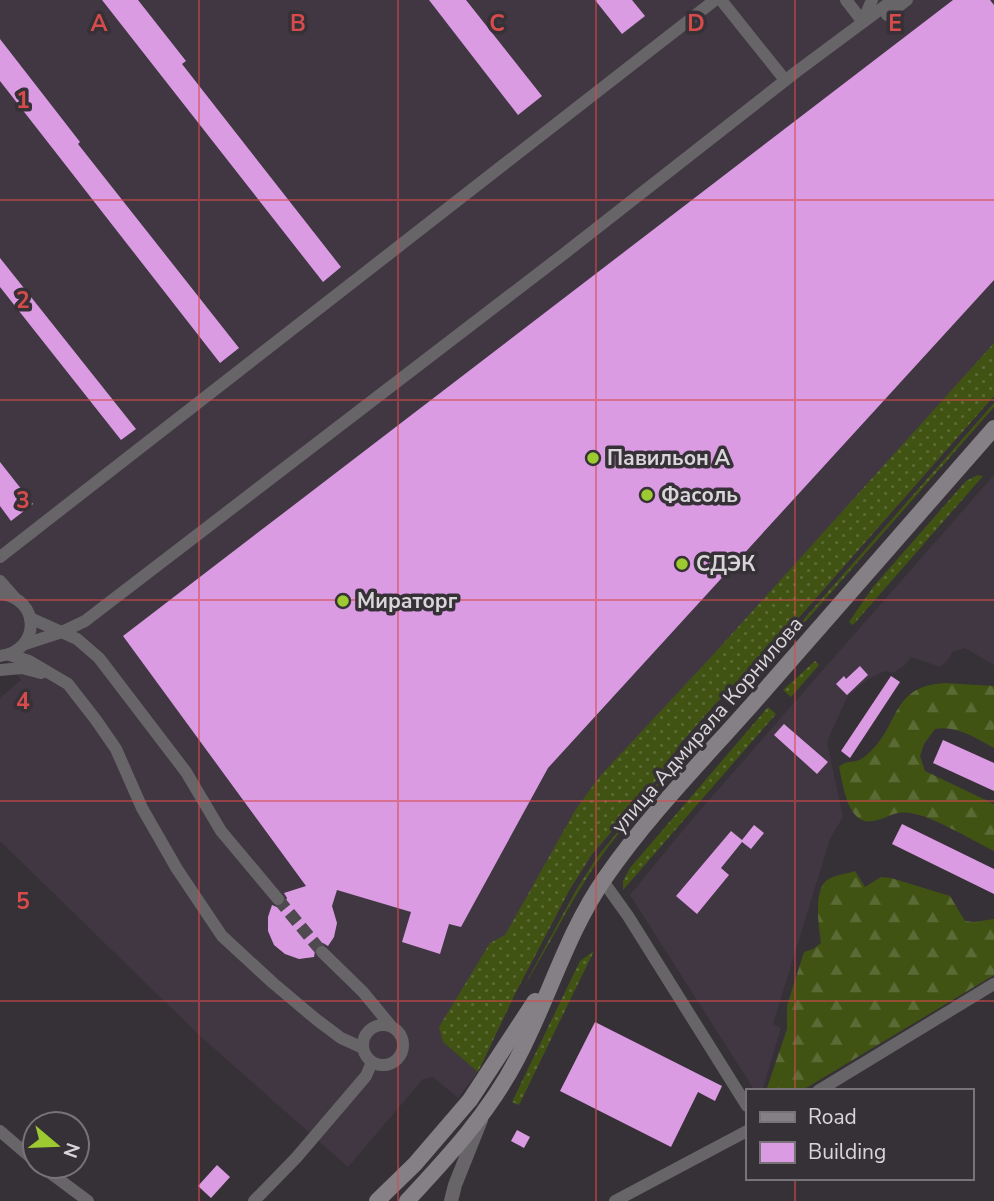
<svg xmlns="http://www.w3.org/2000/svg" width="994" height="1201" font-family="'Nunito Sans',sans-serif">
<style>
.built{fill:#403742}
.grass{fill:url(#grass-dots)}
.forest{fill:url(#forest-firs)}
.building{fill:#da9be3}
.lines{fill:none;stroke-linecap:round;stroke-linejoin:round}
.minor-tunnel{stroke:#4e4a4f;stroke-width:12;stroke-dasharray:12 6;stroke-linecap:butt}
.minor{stroke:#676568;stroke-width:12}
.tertiary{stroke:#676568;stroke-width:14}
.secondary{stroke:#848085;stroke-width:16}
.grid{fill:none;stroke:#d74b4c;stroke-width:2;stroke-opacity:0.55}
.poi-dot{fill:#9dca30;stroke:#363136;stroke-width:2.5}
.labels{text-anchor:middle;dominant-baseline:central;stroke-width:7;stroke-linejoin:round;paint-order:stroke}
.poi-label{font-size:21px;font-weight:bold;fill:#d9d6da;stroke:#363136;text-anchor:start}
.street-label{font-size:21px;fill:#d9d6da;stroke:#363136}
.grid-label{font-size:23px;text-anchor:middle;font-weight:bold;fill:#d74b4c;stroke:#363136;stroke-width:7;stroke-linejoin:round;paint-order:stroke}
</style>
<defs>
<pattern id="grass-dots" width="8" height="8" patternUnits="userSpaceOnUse" patternTransform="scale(1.75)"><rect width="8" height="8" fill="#405313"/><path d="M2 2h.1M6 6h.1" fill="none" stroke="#5b6b35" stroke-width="1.8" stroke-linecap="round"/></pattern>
<pattern id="forest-firs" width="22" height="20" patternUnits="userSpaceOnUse" patternTransform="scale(1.75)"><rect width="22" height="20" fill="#405313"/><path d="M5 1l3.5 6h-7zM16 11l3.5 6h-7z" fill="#5b6b35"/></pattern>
</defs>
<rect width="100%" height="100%" fill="#363136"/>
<!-- built -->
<g class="built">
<path d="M0,0H994V396L743,681L717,702L680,744L659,777L593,854L570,889L515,994L478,1072L458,1098L433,1077L423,1079L348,1167L198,1034L0,841V698L21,680L0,653Z"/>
<path d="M994,475V665L965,648L952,652L948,660L940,667L911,657L905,665L893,673L885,671L868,679L847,697L827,742L843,817L830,839L773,1024L781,1028L762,1091H755L630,895L688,824Z"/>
</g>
<!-- grass -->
<g class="grass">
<path d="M994,343V396L743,681L717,702L680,744L659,777L592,854L570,889L515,994L478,1072L443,1042L439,1027L490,943L505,935L576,809L601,775L711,657Z"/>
<path d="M994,403V407L762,671L760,669Z"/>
<path d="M978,475L983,476L853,625L849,622L873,587L966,481Z"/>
<path d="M815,661L819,665L791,697L783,690Z"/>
<path d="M768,707L776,714L623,890V881L630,868Z"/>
<path d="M684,751C658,791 624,823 598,861C570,901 550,945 524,986L575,892L597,857Z"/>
<path d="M594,951L519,1105L512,1102L580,961Z"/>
</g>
<!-- forest -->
<g class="forest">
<path d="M945,683L994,686V748C976,738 956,725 935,729L924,744L920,756L925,771L994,804V851C974,841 935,818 915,814C893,809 891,818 873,821C847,826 843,783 839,767C846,760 852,763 859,760C864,758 869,753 872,750C900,722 892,686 945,683Z"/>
<path d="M855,871L865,887L881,877L891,878L950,896L965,921L974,922L994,919V975L801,1091H766L787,1029V1006L804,952L813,949L821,943C819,928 813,890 827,880C834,875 847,874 855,871Z"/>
</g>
<!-- building -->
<g class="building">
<path d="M102,0H138L186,61L182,64L341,267L323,282Z"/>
<path d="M429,0H466L542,96L518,115Z"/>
<path d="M595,0H632L645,16L622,34Z"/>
<path d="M953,0H990L994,5V280L548,768L461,927L449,924L440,954L402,942L411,912L337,890L332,906L337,923L334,937L328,946L323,943L316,945L314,957L299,959L285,954L274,945L268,931V917L272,905L279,908L284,905L287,898L284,893L306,886L123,636Z"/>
<path d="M0,39L80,142L78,144L239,348L220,363L0,81Z"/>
<path d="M0,258L136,429L121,440L0,287Z"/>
<path d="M0,462L33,504L11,521L0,506Z"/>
<path d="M860,666L868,675L847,695L836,684L844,676L846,679Z"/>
<path d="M891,676L900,682L850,758L841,751Z"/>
<path d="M784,724L828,762L817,774L774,735Z"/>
<path d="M943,740L994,763V791L933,763Z"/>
<path d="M902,824L994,869V894L892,844Z"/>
<path d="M754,825L764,833L751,849L742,842L721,868L729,875L697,914L676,896L731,831L742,840Z"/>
<path d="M595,1022L722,1086L715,1101L698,1092L671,1147L560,1091Z"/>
<path d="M517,1130L530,1137L524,1148L511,1141Z"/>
<path d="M217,1165L230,1177L211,1198L198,1186Z"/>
</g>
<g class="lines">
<!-- minor-tunnel -->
<path class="minor-tunnel" d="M278,899L322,952"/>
<!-- minor -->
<g class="minor">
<path d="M721,0L785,80"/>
<path d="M846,0L863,22"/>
<path d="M887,15L907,0"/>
<path d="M863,21L872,0"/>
<path d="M0,557L715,0"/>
<path d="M0,581L15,598"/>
<path d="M0,594C41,598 41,651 0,656"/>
<path d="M30,618L77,639L99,658L186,772L221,831L278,899"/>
<path d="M25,644L62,632L85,621L565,253L796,72L893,0"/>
<path d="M10,655L29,661L68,684L96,720L116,749L142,808L177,869L222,936L273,983L317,1020L341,1038L363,1048"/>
<path d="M0,670L22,668L41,673"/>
<path d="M603,881L628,916L747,1106"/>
<path d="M322,952L363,992L391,1026"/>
<circle cx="383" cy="1045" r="20"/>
<path d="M818,1091L994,984"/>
<path d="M0,1131L35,1161"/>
<path d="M41,1166L88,1201"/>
<path d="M254,1201L296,1158L366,1076L372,1062"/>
<path d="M615,1201L747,1131"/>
</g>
<!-- tertiary -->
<path class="tertiary" d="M451,1201L455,1185L481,1120"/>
<!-- secondary -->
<g class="secondary">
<path d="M377,1201L415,1164L470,1100L535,1001"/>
<path d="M407,1201C448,1157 489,1113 517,1059C549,999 566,934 605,878C649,814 705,758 756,700C836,609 914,519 994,428"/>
</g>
</g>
<!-- grid -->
<path class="grid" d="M199,0V1201M398,0V1201M596,0V1201M795,0V1091M0,200H994M0,400H994M0,600H994M0,801H994M0,1001H994M795,1178V1201"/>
<!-- markers -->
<g class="poi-dot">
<circle cx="593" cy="458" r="7"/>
<circle cx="647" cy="495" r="7"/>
<circle cx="682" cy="564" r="7"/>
<circle cx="343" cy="601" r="7"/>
</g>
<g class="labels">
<!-- poi labels -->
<g class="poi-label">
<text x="607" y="458">Павильон А</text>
<text x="661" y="495">Фасоль</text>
<text x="696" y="564">СДЭК</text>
<text x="357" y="601">Мираторг</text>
</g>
<!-- street labels -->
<g class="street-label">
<text transform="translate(707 725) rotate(-49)">улица Адмирала Корнилова</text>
</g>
</g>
<g class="grid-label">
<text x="99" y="31">A</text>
<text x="298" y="31">B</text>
<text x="497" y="31">C</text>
<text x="696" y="31">D</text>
<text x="895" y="31">E</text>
<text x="23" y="108">1</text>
<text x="23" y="308">2</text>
<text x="23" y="508">3</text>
<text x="23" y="709">4</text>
<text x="23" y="909">5</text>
</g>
<!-- legend -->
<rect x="746" y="1089" width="228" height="91" fill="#363136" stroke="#777378" stroke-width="2"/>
<rect x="760" y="1112" width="35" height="10" fill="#848085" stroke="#777378" stroke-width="2"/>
<text x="808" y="1124" font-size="21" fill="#d9d6da">Road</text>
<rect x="760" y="1142" width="35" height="21" fill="#da9be3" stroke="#777378" stroke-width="2"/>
<text x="808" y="1159" font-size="21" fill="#d9d6da">Building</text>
<!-- north arrow -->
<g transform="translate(56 1145) rotate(109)"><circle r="33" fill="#363136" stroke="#777378" stroke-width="2"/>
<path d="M0-5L12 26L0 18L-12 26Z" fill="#9dca30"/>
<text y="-10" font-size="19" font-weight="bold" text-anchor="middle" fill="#d9d6da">N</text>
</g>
</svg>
